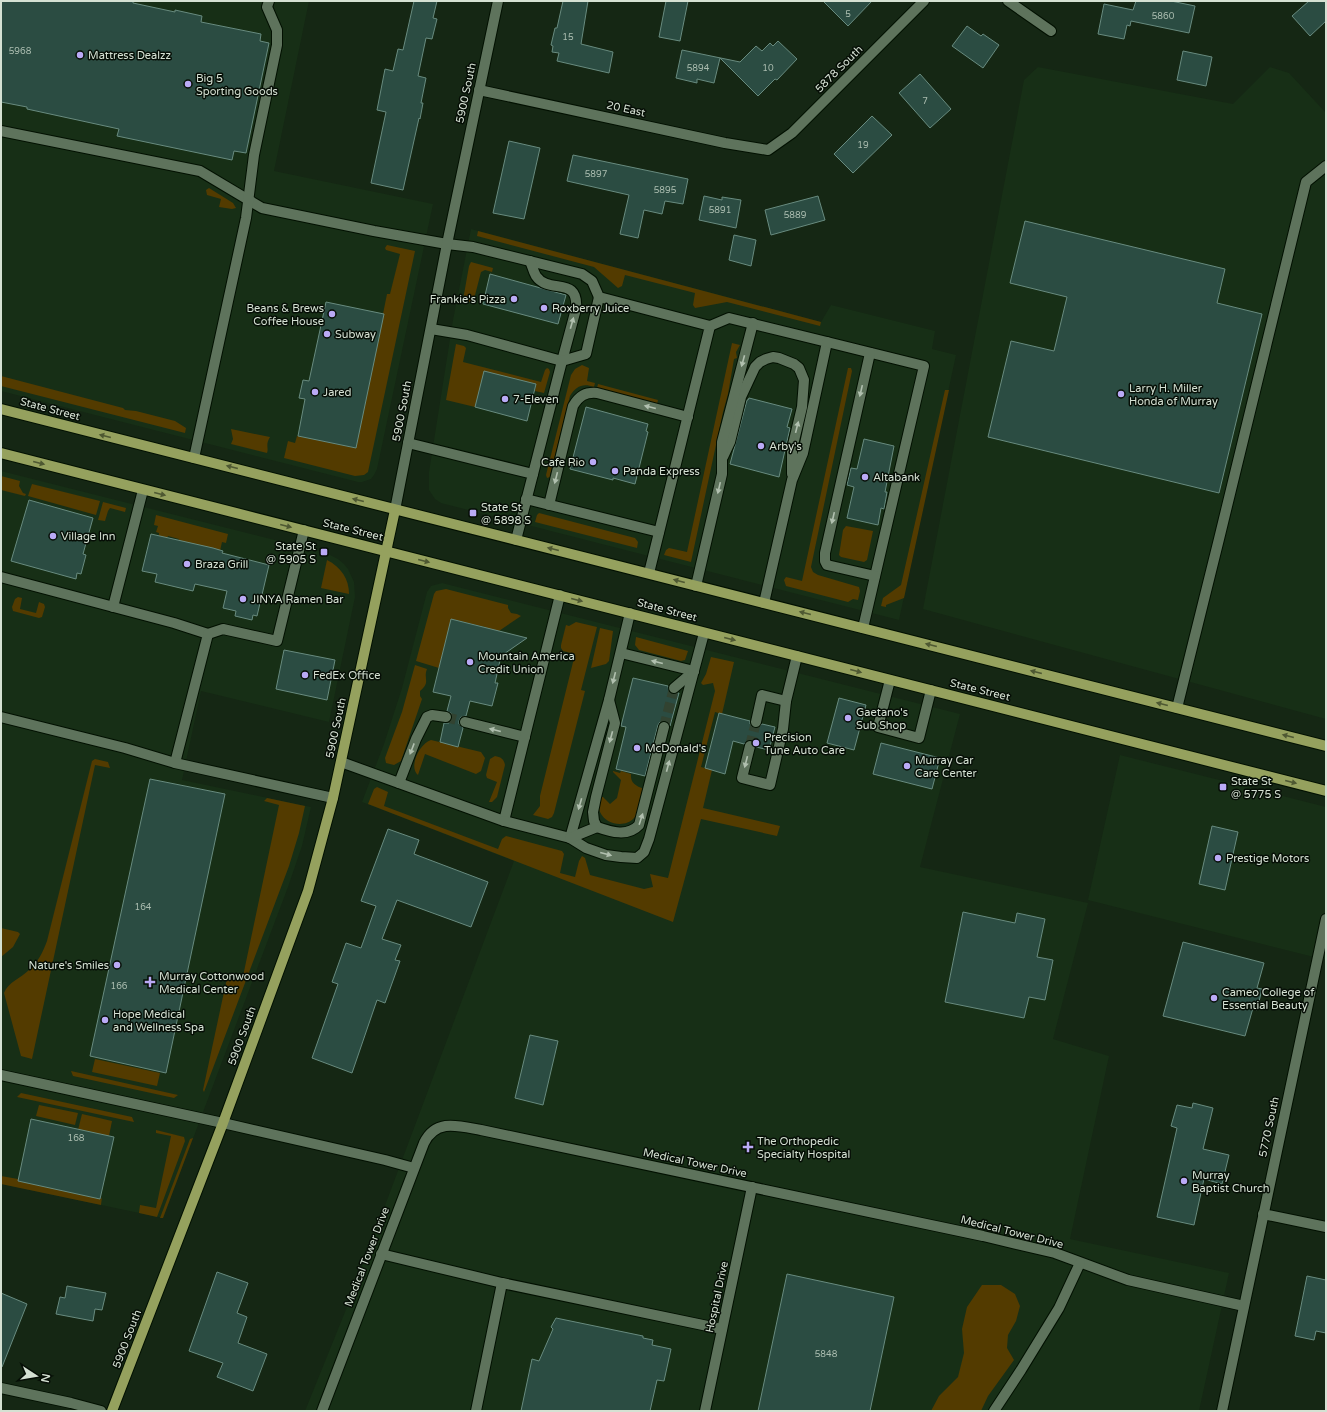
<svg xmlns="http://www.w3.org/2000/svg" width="1327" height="1412" font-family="'Varela Round',sans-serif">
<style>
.built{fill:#172f16}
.green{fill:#533b00}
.building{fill:#2b4c42;stroke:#688b7f}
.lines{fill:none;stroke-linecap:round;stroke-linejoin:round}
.minor-tunnel{stroke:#324331;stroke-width:10;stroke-dasharray:10 5;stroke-linecap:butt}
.minor-casing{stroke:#021001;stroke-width:12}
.major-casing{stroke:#021001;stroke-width:12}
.minor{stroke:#5e735c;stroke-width:10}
.major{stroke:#95a15e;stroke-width:10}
.oneway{fill:#b1c0af}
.oneway2{fill:#4e5832}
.poi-dot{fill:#baaaf6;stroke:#060e06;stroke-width:1.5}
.labels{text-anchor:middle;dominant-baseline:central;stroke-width:3;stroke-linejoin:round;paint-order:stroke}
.number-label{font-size:9px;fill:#aabcaf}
.poi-label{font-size:11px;fill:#d5e1d3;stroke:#060e06;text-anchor:start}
.street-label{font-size:11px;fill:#d5e1d3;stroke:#060e06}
</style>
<rect width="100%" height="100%" fill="#152714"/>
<!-- built -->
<g class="built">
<path d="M1,1H309L274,171L433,204L377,469L374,475L371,479L362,482H358L1,391Z"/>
<path d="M1038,67L1233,104L1270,67L1289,73L1326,113V719L923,609L1024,80Z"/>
<path d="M471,229L821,322L831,305L935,331L932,349L956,355L899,620L441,503L435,499L429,490V472L453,320Z"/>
<path d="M1,471L326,553L338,559L344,564L348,569L354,582L355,597L329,722L201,691L182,780L311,807L302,846L288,887L163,1218L1,1184Z"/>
<path d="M442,583L960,714L920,867L1088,903L1053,1039L1109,1056L1070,1239L1229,1273L1199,1411H305L347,1307L514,861L362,802L384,744L402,688L427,592L431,586Z"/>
<path d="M1120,755L1326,807V960L1088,900Z"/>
</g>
<!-- green -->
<g class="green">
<path d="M209,188L233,203L236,208L232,209L219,207L221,199L207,195L206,190Z"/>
<path d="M478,231L821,322L820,326L727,302L695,308L693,305L695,293L625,275L622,286L618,288L594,267L477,236Z"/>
<path d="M387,245L415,251L368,472L364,475L355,476L284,458L288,441L295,443L297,436L356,448L387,294H390L400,254L386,250L385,248Z"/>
<path d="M471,262L493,268L492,272L485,270L481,272L473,303L463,300L469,266Z"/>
<path d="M732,343L740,345L736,352L737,358L734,359L728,394L723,412L691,562L664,555L666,550L669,548L687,552Z"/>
<path d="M456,344L464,346L466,348L463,362L541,382L545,370L547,368L549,369L550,372L544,393L535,391L536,384L484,371L475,407L446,400Z"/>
<path d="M582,365L589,368L587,381L595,383L594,387C583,383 576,386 570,396L550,475V477L547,478L546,475L571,375L575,369Z"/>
<path d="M848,368H851L852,371L811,567L813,572L818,575L859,587L860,591L858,600L853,599L848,602L786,586L784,580L786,577L802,581Z"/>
<path d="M1,376L123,408L125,410L136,411L175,421L186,428L185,433L1,386Z"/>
<path d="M598,384L658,400L657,404L597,388Z"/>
<path d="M945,390H949L904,598L886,605V607L881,606L883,598L901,585Z"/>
<path d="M231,429L270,437C265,445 269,448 267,453L231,444L233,439Z"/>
<path d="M1,476L20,481L19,486L23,493L26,494L25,496L1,490Z"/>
<path d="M32,484L100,501L96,515L28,496Z"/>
<path d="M103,502L126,508L125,512L110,508L108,511L105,521L98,520Z"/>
<path d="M539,513L635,538L638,542L637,548L535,522L537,515Z"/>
<path d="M156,515L228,534L226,543L222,542L220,551L213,549V548L178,541L179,539L168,536L167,538L159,536V533L156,532L158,526L154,525Z"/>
<path d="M846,526L873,531L867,560L864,562L841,557L839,555L843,530Z"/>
<path d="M327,560C341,567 349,579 349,594L321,588Z"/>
<path d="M446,589L508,605V608L511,613L517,614L521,616L496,633L485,627L451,619L439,668L416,661L434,594L436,591Z"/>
<path d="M18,597L22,598L20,609L36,613L39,602L44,604L45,607L42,617L39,618L13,611L12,607L15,599Z"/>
<path d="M576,622L597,627L581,690L585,691L554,813L552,817L548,819L533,815L540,806V796L575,654L563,651L561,648V645L566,625L569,626Z"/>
<path d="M600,628L613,631L609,661L606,664L591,668Z"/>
<path d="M636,637L688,651L685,660L681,661L639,650L635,645Z"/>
<path d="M711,657L734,662L722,714L715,712L701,767L712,770L703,808L780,826L777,836L701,819L673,922L368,804L374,789L377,787L388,792L384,806L498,849L502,839L506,836L562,851L564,854L560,873L575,877L579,861L582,856L585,858L590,875L644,889L653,887L650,874L668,878L715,691L713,683L703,685L701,683L706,674Z"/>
<path d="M415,665L427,669C423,679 431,682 420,691V696L422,699L401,761L394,765L386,763L385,758L402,712Z"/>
<path d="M431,740L481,752L485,758L481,771L476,774L425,754L418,775C408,767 420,743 431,740Z"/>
<path d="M495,756C501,757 504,759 505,765L497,797L492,802H489L497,782L487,778L486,775L490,759Z"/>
<path d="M95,759L108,762L110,768L95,765L32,1059L21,1056L4,993C8,982 21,978 29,970C38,962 43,952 47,941L92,761Z"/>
<path d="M613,771L620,773L621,771L631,774C630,783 636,786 644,789C642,798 641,812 634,818C625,828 606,825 600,812C598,807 600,802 600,797H603L610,804L617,798L621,780L613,772Z"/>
<path d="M267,798L305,806L299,833L289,866L204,1092L203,1090L227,978L242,981L279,805L264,801Z"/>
<path d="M1,928L18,932L20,934L13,947L1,957Z"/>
<path d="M95,1059L160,1073L157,1086L92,1072Z"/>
<path d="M71,1071L178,1095L174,1098L73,1076Z"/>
<path d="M21,1093L132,1117L134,1122L17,1097Z"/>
<path d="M39,1105L78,1113L75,1125L36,1116Z"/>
<path d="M82,1114L112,1121L109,1136L78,1130Z"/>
<path d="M156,1130L184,1137L185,1141L157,1217L139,1213L140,1205L156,1208L171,1136L156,1133Z"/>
<path d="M193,1138L163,1218H160L190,1139Z"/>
<path d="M1,1176L18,1179V1181L101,1199L102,1197L101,1205L1,1184Z"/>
<path d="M982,1285H1001L1015,1294L1020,1306L1016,1321L1008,1335L1007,1348L1014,1360L988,1396L981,1411H931L939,1396L958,1377L964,1353L962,1329L967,1307Z"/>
</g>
<!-- building -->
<g class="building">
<path d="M1,1H133V3L175,12V10L202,16L201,22L261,34L260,41L269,43L246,153L234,151L232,160L117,136L119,129L27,109V107L1,102Z"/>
<path d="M414,1H437L433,18L437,19L432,39L426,38L418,76L426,78L421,103H423L420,119L419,118L403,190L371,183L386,112L377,110L385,69L393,71L398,49L403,50Z"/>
<path d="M563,1H588L581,44L613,52L609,73L557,61L559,53L552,52L553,46L551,45L555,28H557Z"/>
<path d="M666,1H688L680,41L659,37Z"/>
<path d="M823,1H872L848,26Z"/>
<path d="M1136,1H1171L1195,6L1189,33L1131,21L1130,26L1127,25L1124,39L1098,34L1104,4L1133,10Z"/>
<path d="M1309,1H1326V21L1310,36L1292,16Z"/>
<path d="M967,26L981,36L983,34L999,45L983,68L952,46Z"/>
<path d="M778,41L797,59L777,80L775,79L758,96L720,58L714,83L697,79V83L676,78L682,50L740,62L756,46L762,51L770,43L773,46Z"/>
<path d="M1183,51L1212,57L1206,86L1177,80Z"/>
<path d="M920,74L951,109L930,128L899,93Z"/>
<path d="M872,116L892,135L853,173L834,154Z"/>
<path d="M509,141L540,148L524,219L493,213Z"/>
<path d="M573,155L688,179L683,204L665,201L662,214L644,210L638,238L620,234L629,195L567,181Z"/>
<path d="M704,196L722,200V197L741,200L736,228L699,220Z"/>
<path d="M818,196L825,220L771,235L765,210Z"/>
<path d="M1025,221L1225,269L1217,303L1262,314L1219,493L988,437L1011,341L1054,351L1067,297L1010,283Z"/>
<path d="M734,235L756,240L751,266L729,260Z"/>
<path d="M490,274L566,295L558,324L483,304Z"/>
<path d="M326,302L384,314L356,448L298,436L305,399L299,398L303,380L309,381Z"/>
<path d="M484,371L536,384L527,421L475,407Z"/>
<path d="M749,398L792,409L787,427L790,428L779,477L730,464L747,400H748Z"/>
<path d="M586,407L648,424L646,431L648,432L635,484L613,478V480L570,469Z"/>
<path d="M864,439L894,446L885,492H887L884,509L881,508L878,525L847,518L854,487L847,485L851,468L857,469Z"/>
<path d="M29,500L93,518L83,554L86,555L81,574L77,573L76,579L11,561Z"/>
<path d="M151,534L213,548L223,551L222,553L269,565L257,616L253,615L252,620L235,616L236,611L223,608L227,591L195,584L193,591L155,582L157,574L142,571Z"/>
<path d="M451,619L527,638L501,656L495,683H498L492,706L470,701L466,716L461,717L459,721V724L463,728L458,747L440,742L444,723H449L452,718V714L447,711L451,696L433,692Z"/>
<path d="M284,650L335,660L327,700L276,689Z"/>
<path d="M633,678L668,686L669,692L672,694L679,693L670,726L669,723L665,721L660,722L658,725L645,776L616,769L626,727L621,726Z"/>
<path d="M839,698L866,705L854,750L827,743Z"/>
<path d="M719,713L750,721V724L754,728H758L762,724L775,727L769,750L756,747V744L752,740H748L744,744L733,741L725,774L705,768Z"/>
<path d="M881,743L940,758L932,789L873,774Z"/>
<path d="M150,779L225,794L166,1073L90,1056Z"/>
<path d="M1212,826L1238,832L1225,890L1199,884Z"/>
<path d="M388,829L419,840L414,854L488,882L471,927L397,900L382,939L401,945L395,960L400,961L385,1003L377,1000L352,1073L312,1058L338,984L332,982L346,943L361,948L376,906L361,901Z"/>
<path d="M963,912L1015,923L1017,913L1045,919L1037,957L1053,960L1045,1000L1029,997L1024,1018L945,1002Z"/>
<path d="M1183,942L1264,963L1257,988L1262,989L1257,1010L1253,1008L1245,1036L1163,1016Z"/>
<path d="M530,1035L558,1041L543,1105L515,1098Z"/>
<path d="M1193,1103L1213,1108L1203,1149L1229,1155L1222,1184L1204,1179L1194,1225L1157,1217L1177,1128L1171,1126L1177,1105L1192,1108Z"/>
<path d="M31,1119L114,1137L100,1199L18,1181Z"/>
<path d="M217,1272L248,1283L237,1313L247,1317L238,1343L267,1354L253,1391L217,1377L223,1363L189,1351Z"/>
<path d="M787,1274L894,1297L870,1411H758Z"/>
<path d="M1307,1276L1326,1280V1333L1316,1331L1314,1340L1295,1336Z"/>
<path d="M67,1286L106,1293L102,1310L95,1309L93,1321L56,1314L60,1297L65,1298Z"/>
<path d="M1,1293L27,1304L2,1367H1Z"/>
<path d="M556,1318L643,1336V1338L653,1340L652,1345L671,1349L664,1381L657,1380L650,1411H521L532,1359L539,1361L553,1329L551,1327Z"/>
</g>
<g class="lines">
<!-- minor-tunnel -->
<g class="minor-tunnel">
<path d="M446,717L465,722"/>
<path d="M664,727L674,688"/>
<path d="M750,746L756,722"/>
</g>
<!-- minor casing -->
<g class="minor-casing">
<g id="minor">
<path d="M1008,1L1051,31"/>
<path d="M479,90L725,143L768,150L792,133L924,1"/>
<path d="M1,131L200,171L262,208L374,231L447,244L473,247L582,274L592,281L599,297L710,326L649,573"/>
<path d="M710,326L729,318L827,342L803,453L792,480L764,603"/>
<path d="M431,329L467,335L562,361L576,309C579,275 549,295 536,276C533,271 532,265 530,261"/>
<path d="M827,342L924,366L863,628"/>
<path d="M870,353L825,553V561L827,565L875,576"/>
<path d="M408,443L533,474L516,540"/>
<path d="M723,457L730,442L741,397L755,367L760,362L766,359L773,357L779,358L794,364L799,368L804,380L802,407L792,449V474"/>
<path d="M194,458L246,218L254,155L277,45V30L267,7L269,1"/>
<path d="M533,474L562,361L586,354L599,297"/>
<path d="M526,499L659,532"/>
<path d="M549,505L573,406C579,396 585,392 597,393L688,417"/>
<path d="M395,510L447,244L498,1"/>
<path d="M1,577L174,623L208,634L175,763"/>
<path d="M696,586L722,474V442L753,323"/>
<path d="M113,607L143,490"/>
<path d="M208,634L223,629L277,641L304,530"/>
<path d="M621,653L694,671"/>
<path d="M890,680L878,727L919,738L931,690"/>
<path d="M674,688L694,671"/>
<path d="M609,700L615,723L596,797L593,812L594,821L597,827C611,832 628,837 639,825L664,727"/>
<path d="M1177,708L1219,539L1306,182L1326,166"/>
<path d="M1,717L125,748L175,763L333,798"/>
<path d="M465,722L525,737"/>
<path d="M756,722L762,695L786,701"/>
<path d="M750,746L742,778L770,785L783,729L786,701L797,656"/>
<path d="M341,762L504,821L560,595"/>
<path d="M399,783L416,739L427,717L432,715L446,717"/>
<path d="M504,821L570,838L586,848L606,855L621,857L637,858L644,852L649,839L704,633"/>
<path d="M570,838L609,700L630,613"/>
<path d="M570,838L597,827"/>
<path d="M1,1075L223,1123L385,1160L414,1168"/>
<path d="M1263,1214L1326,1227"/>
<path d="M381,1254L502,1283"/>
<path d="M1,1388L71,1403L101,1411"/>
<path d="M322,1411L424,1143C436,1118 459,1126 481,1130L983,1236L1055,1253L1128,1280L1244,1306"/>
<path d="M476,1411L502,1283L722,1329"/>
<path d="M705,1411L752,1187"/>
<path d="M994,1411L1021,1370L1059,1308L1080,1263"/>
<path d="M1222,1411L1326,919"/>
</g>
</g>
<!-- major casing -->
<g class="major-casing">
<g id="major">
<path d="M1,409L1326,746"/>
<path d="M1,453L1326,791"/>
<path d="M112,1411L223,1123L308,891L333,798L395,510"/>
</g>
</g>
<!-- minor -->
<use href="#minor" class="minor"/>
<!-- major -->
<use href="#major" class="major"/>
</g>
<!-- one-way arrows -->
<defs><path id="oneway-solid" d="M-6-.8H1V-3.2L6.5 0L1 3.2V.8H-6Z"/></defs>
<g class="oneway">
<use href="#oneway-solid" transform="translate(572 323) rotate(-74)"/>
<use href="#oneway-solid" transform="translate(743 361) rotate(105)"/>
<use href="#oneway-solid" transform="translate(861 391) rotate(103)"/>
<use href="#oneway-solid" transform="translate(650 407) rotate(-166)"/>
<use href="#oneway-solid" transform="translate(797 427) rotate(-76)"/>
<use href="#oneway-solid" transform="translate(556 478) rotate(104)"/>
<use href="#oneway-solid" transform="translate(719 488) rotate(103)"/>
<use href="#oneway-solid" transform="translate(833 518) rotate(103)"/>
<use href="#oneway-solid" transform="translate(657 662) rotate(-166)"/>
<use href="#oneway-solid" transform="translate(614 678) rotate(104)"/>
<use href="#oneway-solid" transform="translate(495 730) rotate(-166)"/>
<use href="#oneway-solid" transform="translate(611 737) rotate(105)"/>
<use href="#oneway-solid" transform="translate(412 749) rotate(111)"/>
<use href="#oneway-solid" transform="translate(746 762) rotate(104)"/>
<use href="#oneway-solid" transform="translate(668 766) rotate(-75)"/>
<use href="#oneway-solid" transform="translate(580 804) rotate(106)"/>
<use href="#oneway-solid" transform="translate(641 819) rotate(-72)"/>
<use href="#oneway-solid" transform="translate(606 854) rotate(15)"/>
</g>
<g class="oneway2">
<use href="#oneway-solid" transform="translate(105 436) rotate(-166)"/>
<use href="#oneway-solid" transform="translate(39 463) rotate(14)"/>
<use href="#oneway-solid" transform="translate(232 467) rotate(-166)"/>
<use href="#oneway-solid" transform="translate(160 494) rotate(14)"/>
<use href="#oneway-solid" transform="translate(358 500) rotate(-166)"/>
<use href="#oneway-solid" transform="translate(286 526) rotate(14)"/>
<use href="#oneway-solid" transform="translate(553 549) rotate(-166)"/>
<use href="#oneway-solid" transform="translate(424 561) rotate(14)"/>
<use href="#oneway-solid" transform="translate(679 581) rotate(-165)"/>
<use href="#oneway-solid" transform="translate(577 600) rotate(14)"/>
<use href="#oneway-solid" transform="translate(805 613) rotate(-166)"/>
<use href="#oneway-solid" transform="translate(730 639) rotate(14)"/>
<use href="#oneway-solid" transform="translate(931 645) rotate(-166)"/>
<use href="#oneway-solid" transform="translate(856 671) rotate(15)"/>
<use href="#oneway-solid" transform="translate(1036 672) rotate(-166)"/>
<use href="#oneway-solid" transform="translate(1162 704) rotate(-166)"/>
<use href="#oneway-solid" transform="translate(1288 736) rotate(-166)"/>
<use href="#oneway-solid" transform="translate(1291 782) rotate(14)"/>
</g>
<!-- markers -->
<g class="poi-dot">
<circle cx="80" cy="55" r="4"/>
<circle cx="188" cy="84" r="4"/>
<circle cx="514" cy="299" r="4"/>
<circle cx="544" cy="308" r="4"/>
<circle cx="332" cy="314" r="4"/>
<circle cx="327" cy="334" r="4"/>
<circle cx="315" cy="392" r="4"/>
<circle cx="1121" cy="394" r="4"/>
<circle cx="505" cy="399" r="4"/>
<circle cx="761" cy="446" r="4"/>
<circle cx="593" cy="462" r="4"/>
<circle cx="615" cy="471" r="4"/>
<circle cx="865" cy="477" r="4"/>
<rect x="469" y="509" width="8" height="8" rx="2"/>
<circle cx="53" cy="536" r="4"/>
<rect x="320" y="548" width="8" height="8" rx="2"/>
<circle cx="187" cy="564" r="4"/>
<circle cx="243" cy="599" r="4"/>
<circle cx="470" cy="662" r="4"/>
<circle cx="305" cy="675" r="4"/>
<circle cx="848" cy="718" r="4"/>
<circle cx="756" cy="743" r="4"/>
<circle cx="637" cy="748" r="4"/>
<circle cx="907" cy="766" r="4"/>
<rect x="1219" y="783" width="8" height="8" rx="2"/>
<circle cx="1218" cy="858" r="4"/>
<circle cx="117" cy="965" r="4"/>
<path d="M148 976h4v4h4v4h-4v4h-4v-4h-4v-4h4z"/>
<circle cx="1214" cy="998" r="4"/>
<circle cx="105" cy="1020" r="4"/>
<path d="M746 1141h4v4h4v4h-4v4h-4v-4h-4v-4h4z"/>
<circle cx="1184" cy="1181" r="4"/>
</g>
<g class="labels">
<!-- number labels -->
<g class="number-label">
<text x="848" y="14">5</text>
<text x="1163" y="16">5860</text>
<text x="568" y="37">15</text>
<text x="20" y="51">5968</text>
<text x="698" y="68">5894</text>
<text x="768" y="68">10</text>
<text x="925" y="101">7</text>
<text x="863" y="145">19</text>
<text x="596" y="174">5897</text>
<text x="665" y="190">5895</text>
<text x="720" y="210">5891</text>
<text x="795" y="215">5889</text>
<text x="143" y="907">164</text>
<text x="119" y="986">166</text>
<text x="76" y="1138">168</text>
<text x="826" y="1354">5848</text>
</g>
<!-- poi labels -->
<g class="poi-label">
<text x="88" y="55">Mattress Dealzz</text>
<text x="196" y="78">Big 5<tspan x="196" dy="13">Sporting Goods</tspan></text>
<text x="506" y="299" text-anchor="end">Frankie's Pizza</text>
<text x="324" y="308" text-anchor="end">Beans &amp; Brews<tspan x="324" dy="13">Coffee House</tspan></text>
<text x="552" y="308">Roxberry Juice</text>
<text x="335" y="334">Subway</text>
<text x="1129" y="388">Larry H. Miller<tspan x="1129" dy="13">Honda of Murray</tspan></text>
<text x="323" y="392">Jared</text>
<text x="513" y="399">7-Eleven</text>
<text x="769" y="446">Arby's</text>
<text x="585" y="462" text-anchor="end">Cafe Rio</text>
<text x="623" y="471">Panda Express</text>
<text x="873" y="477">Altabank</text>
<text x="481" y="507">State St<tspan x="481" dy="13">@ 5898 S</tspan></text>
<text x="61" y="536">Village Inn</text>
<text x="316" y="546" text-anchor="end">State St<tspan x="316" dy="13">@ 5905 S</tspan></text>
<text x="195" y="564">Braza Grill</text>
<text x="251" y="599">JINYA Ramen Bar</text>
<text x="478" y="656">Mountain America<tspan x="478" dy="13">Credit Union</tspan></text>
<text x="313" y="675">FedEx Office</text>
<text x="856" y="712">Gaetano's<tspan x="856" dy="13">Sub Shop</tspan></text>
<text x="764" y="737">Precision<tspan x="764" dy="13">Tune Auto Care</tspan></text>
<text x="645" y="748">McDonald's</text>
<text x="915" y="760">Murray Car<tspan x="915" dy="13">Care Center</tspan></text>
<text x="1231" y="781">State St<tspan x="1231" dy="13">@ 5775 S</tspan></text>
<text x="1226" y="858">Prestige Motors</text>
<text x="109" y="965" text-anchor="end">Nature's Smiles</text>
<text x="159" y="976">Murray Cottonwood<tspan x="159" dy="13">Medical Center</tspan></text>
<text x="1222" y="992">Cameo College of<tspan x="1222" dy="13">Essential Beauty</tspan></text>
<text x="113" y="1014">Hope Medical<tspan x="113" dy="13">and Wellness Spa</tspan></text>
<text x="757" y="1141">The Orthopedic<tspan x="757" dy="13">Specialty Hospital</tspan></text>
<text x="1192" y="1175">Murray<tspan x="1192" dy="13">Baptist Church</tspan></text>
</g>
<!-- street labels -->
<g class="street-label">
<text transform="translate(839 69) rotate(-45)">5878 South</text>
<text transform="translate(466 93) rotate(-78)">5900 South</text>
<text transform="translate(626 109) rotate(12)">20 East</text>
<text transform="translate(50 409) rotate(15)">State Street</text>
<text transform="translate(402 411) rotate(-79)">5900 South</text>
<text transform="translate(353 530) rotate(14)">State Street</text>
<text transform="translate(667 610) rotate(15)">State Street</text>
<text transform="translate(980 690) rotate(14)">State Street</text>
<text transform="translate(336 728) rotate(-78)">5900 South</text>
<text transform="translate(242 1036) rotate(-70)">5900 South</text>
<text transform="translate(1269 1127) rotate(-78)">5770 South</text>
<text transform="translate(695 1163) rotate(12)">Medical Tower Drive</text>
<text transform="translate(1012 1232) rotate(14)">Medical Tower Drive</text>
<text transform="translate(367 1257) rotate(-69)">Medical Tower Drive</text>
<text transform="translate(717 1297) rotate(-78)">Hospital Drive</text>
<text transform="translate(127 1339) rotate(-69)">5900 South</text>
</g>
</g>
<!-- border -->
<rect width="1327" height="1412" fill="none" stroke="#d5e1d3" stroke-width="4"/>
<!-- north arrow -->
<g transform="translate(36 1376) rotate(102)" stroke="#060e06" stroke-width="3" paint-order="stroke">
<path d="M0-3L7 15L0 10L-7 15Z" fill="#d5e1d3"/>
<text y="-6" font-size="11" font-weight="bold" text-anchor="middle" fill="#d5e1d3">N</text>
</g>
</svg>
